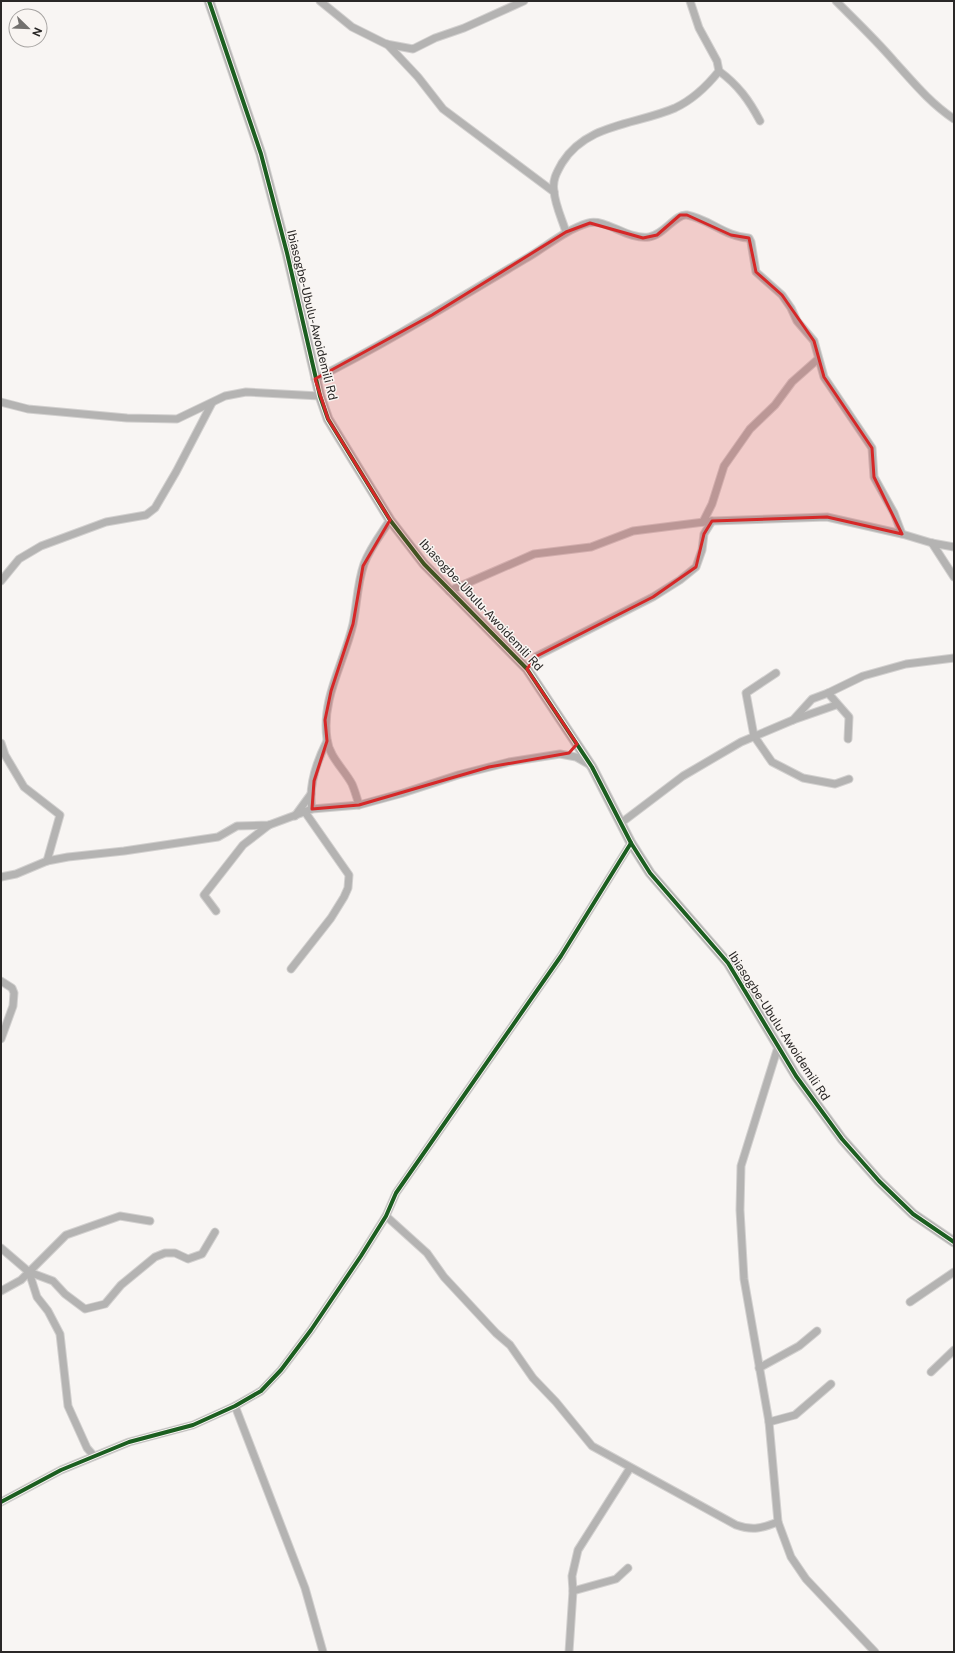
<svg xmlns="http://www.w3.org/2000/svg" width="955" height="1653" font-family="'Public Sans',sans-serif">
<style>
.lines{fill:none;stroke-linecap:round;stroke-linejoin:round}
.minor-casing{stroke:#d2d0cf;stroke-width:9}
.tertiary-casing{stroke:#d2d0cf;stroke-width:11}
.minor{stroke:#b4b3b2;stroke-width:7}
.tertiary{stroke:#b4b3b2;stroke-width:9}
.cycleway-casing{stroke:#f9f5f2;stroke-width:6}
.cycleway{stroke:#1b5e20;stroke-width:4}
.marked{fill:#d62828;fill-opacity:0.2;stroke:#d62828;stroke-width:3;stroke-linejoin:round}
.labels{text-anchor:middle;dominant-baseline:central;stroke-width:3;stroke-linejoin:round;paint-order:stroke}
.street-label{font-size:12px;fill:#2a2827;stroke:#f9f5f2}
</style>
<rect width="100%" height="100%" fill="#f8f5f3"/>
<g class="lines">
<!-- minor casing -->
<g class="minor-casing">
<g id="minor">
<path d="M320,1L352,27L386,44L413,49L435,38L464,28L524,1"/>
<path d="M836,1C856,21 876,40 894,61C913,82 930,103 954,119"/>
<path d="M387,44L418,77L443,109L554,192"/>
<path d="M719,71C738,85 749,100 760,121"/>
<path d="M566,232C562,219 555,205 554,191C552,180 557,172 562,163C587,123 636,125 675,108C692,100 707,86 719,71L717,61L699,28L690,1"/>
<path d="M315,379C387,343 456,300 525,259C546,247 565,230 588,223C606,218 627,240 649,237C664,235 676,213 687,215C709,219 726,237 749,238L751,242L756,272L782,295L791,308L797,321L814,341L824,377L872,448L874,477L894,513L902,534"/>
<path d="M1,402L28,409L127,418L177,419L225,396L246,392L320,396"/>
<path d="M703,522L712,504L724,466L750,429L775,405L792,382L818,359"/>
<path d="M932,543L954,577"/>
<path d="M1,581L19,559L41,546L106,522L146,515L155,508L176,472L212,403"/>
<path d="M449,591L534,554L591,547L633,531L712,521L827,517L902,534L932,543L954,547"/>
<path d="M527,669L537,656L653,597L680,580L696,567L702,550L704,534L712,521"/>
<path d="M776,673L746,693L754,736L772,762L803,778L835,784L849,779"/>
<path d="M828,693L849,717L848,739"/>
<path d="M793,720L836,705"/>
<path d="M1,743L5,755L24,787L60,815L47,861"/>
<path d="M359,805C357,798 355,791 352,784C344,769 329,757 327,739C321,699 344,663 353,624C357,605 357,584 364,564C370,548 381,534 390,520"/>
<path d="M312,809C308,787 317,761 327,741"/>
<path d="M295,816L311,794"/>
<path d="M621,823L683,776L741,742L793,720L812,699L828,693L863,676L906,664L954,658"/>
<path d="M1,877L16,874L47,861L68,857L124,851L218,837L237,826L269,825L312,809L359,805L403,793L458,775L509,762L560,754L576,757L590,765"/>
<path d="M216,911L204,895L243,845L269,825"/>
<path d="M291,969L331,918L344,897L348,888L349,875L305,812"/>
<path d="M1,981L12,988L14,993L13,1006L1,1039"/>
<path d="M778,1047L741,1166L740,1210L744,1279L769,1422L778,1522L791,1557L806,1579L875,1652"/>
<path d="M386,1216L427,1253L444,1277L496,1333L510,1345L533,1378L556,1402L592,1446L736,1525C753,1531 762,1528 778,1522"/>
<path d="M1,1248L29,1272L37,1297L48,1311L60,1334L68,1406L87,1448L94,1456"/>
<path d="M29,1272L66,1235L120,1216L150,1221"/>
<path d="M1,1291L21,1280L29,1272L53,1281L65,1294L85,1309L105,1304L121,1285L155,1257L165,1253H175L188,1259L202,1254L215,1232"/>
<path d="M910,1302L954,1272"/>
<path d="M759,1368L799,1346L817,1331"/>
<path d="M931,1372L954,1350"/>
<path d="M235,1406L305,1588L323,1652"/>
<path d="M769,1422L795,1415L831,1384"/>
<path d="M1,1502L61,1470L129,1442L193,1425L235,1406L261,1391L281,1370L311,1330L361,1256L386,1216L396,1193L561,956L631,843"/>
<path d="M628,1568L616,1579L573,1591L572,1576L578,1550L630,1468"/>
<path d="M569,1652L573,1591"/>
</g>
</g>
<!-- tertiary casing -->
<g class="tertiary-casing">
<path id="tertiary" d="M209,1L261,154L287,253L320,396L328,419L390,520L424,564L527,669L592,767L631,843L650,873L728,963L796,1076L842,1139L879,1181L913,1214L954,1242"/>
</g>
<!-- minor -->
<use href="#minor" class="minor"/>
<!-- tertiary -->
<use href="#tertiary" class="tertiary"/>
<!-- cycleway casing -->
<g class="cycleway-casing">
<g id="cycleway">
<path d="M209,1L261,154L287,253L320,396L328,419L390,520L424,564L527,669L592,767L631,843L650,873L728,963L796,1076L842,1139L879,1181L913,1214L954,1242"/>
<path d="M1,1502L61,1470L129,1442L193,1425L235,1406L261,1391L281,1370L311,1330L361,1256L386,1216L396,1193L561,956L631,843"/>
</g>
</g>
<!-- cycleway -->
<use href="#cycleway" class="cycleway"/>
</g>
<!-- marked area -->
<path class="marked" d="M680,215H687L731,235L749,238L756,272L782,295L814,341L824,377L872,448L874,477L902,534L827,517L712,521L704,534L696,567L653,597L537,656L527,669L577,744L569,753L489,767L359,805L312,809L314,781L327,741L325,720L331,691L353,624L363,566L390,520L328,419L315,379L432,315L566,232L590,223L643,238L657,235Z"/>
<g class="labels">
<!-- street labels -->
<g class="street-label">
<text transform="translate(312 315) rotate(76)">Ibiasogbe-Ubulu-Awoidemili Rd</text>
<text transform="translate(481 605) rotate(47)">Ibiasogbe-Ubulu-Awoidemili Rd</text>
<text transform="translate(779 1026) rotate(57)">Ibiasogbe-Ubulu-Awoidemili Rd</text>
</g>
</g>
<!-- border -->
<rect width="955" height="1653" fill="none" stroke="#2a2827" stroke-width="4"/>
<!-- north arrow -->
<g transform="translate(28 28) rotate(113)"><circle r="19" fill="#f9f5f2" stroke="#a6a3a1"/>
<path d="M0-3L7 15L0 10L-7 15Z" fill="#72706e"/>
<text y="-6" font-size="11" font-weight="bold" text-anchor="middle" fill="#2a2827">N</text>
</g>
</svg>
